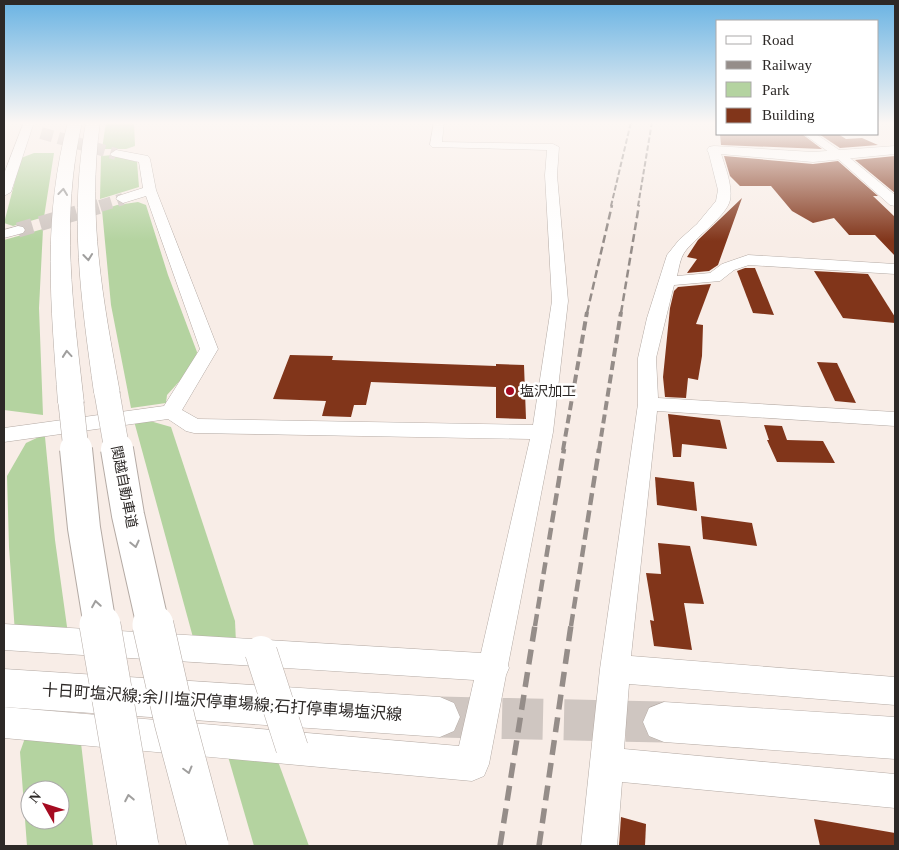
<svg xmlns="http://www.w3.org/2000/svg" width="899" height="850" font-family="'Times New Roman','Noto Sans JP',serif">
<style>
.green{fill:#b4d3a0;fill-rule:evenodd}
.building{fill:#81351a}
.lines{fill:none;stroke-linecap:round;stroke-linejoin:round}
.minor-tunnel-far1{stroke:#cfc6c1;stroke-width:12;stroke-dasharray:12 6;stroke-linecap:butt}
.minor-tunnel{stroke:#cfc6c1;stroke-width:15;stroke-dasharray:15 8;stroke-linecap:butt}
.primary-tunnel{stroke:#cfc6c1;stroke-width:41;stroke-dasharray:41 21;stroke-linecap:butt}
.minor-casing{stroke:#b4aaa4;stroke-width:1}
.secondary-casing{stroke:#b4aaa4;stroke-width:1}
.primary-casing{stroke:#b4aaa4;stroke-width:1}
.motorway-casing{stroke:#b4aaa4;stroke-width:1}
.minor{fill:#fff;fill-rule:evenodd}
.secondary{fill:#fff;fill-rule:evenodd}
.primary{fill:#fff;fill-rule:evenodd}
.motorway{fill:#fff;fill-rule:evenodd}
.rail-far4{stroke:#958d89;stroke-width:2;stroke-dasharray:5.5 2.5;stroke-linecap:butt}
.rail-far3{stroke:#958d89;stroke-width:2.5;stroke-dasharray:8 4;stroke-linecap:butt}
.rail-far2{stroke:#958d89;stroke-width:4;stroke-dasharray:9 4.5;stroke-linecap:butt}
.rail-far1{stroke:#958d89;stroke-width:4.5;stroke-dasharray:12 5.5;stroke-linecap:butt}
.rail{stroke:#958d89;stroke-width:5.5;stroke-dasharray:15 8;stroke-linecap:butt}
.minor-bridge-casing{stroke:#b4aaa4;stroke-width:33;stroke-linecap:butt}
.motorway-bridge-far2-casing{stroke:#b4aaa4;stroke-width:26;stroke-linecap:butt}
.motorway-bridge-far1-casing{stroke:#b4aaa4;stroke-width:34;stroke-linecap:butt}
.motorway-bridge-casing{stroke:#b4aaa4;stroke-width:42;stroke-linecap:butt}
.minor-bridge{stroke:#fff;stroke-width:32}
.motorway-bridge-far2{stroke:#fff;stroke-width:25}
.motorway-bridge-far1{stroke:#fff;stroke-width:32}
.motorway-bridge{stroke:#fff;stroke-width:41}
.oneway{stroke:#a09f9e}
.poi-dot{fill:#a50b21;stroke:#fff;stroke-width:2}
.labels{text-anchor:middle;dominant-baseline:central;stroke-width:5;stroke-linejoin:round;paint-order:stroke}
.poi-label{font-size:14px;fill:#2d2927;stroke:#fff;text-anchor:start}
.street-label{font-size:14px;fill:#2d2927;stroke:#fff}
.near-street-label{font-size:16px;fill:#2d2927;stroke:#fff}
</style>
<rect width="100%" height="100%" fill="#f8ede7"/>
<!-- green -->
<g class="green">
<path d="M106,122H134L135,146L126,149H102Z"/>
<path d="M34,153H54L44,217L13,226L4,223L21,158Z"/>
<path d="M114,155L137,162L139,187L100,199L101,156Z"/>
<path d="M138,202L146,205L168,275L197,352L195,364L167,395L166,403L131,408L111,305L102,210L117,205Z"/>
<path d="M43,229L39,308L43,415L4,410V240Z"/>
<path d="M134,421H150L171,427L235,621L236,643L194,641Z"/>
<path d="M43,435L45,437L55,540L68,634L15,633L9,547L7,476L26,443Z"/>
<path d="M25,738L81,743L93,846H27L20,752ZM30,790H60V820H30Z"/>
<path d="M227,753L276,756L309,846H254Z"/>
</g>
<!-- building -->
<g class="building">
<path d="M720,134H802L822,149L721,145Z"/>
<path d="M819,134H838L846,139L862,138L878,145L840,148Z"/>
<path d="M724,156L813,164L838,161L878,196H873L895,217V256L875,235H849L834,218L813,223L792,211L771,186H740L730,176Z"/>
<path d="M895,156V193L855,160Z"/>
<path d="M742,198L718,265L709,271L687,273L697,259L687,257L698,240Z"/>
<path d="M745,268H755L774,315L753,313L737,271Z"/>
<path d="M814,271L868,274L895,317V323L843,318Z"/>
<path d="M711,284L696,324L703,325L702,356L698,380L688,378L686,398L665,397L663,377L670,308L674,291L678,287Z"/>
<path d="M290,355L333,356L332,360L496,366V364L524,365L526,419L496,418V387L371,382L366,405H354L351,417L322,416L326,401L273,399Z"/>
<path d="M817,362L837,363L856,403L835,401Z"/>
<path d="M668,414L720,420L727,449L682,444L681,457H673Z"/>
<path d="M764,425L782,426L787,440L823,441L835,463L777,462L767,440H769Z"/>
<path d="M655,477L694,482L697,511L657,505Z"/>
<path d="M701,516L752,523L757,546L703,539Z"/>
<path d="M658,543L690,546L704,604L684,603L692,650L654,646L650,620L654,621L646,573L661,574Z"/>
<path d="M621,817L646,824L645,846H619Z"/>
<path d="M814,819L895,833V846H820Z"/>
</g>
<g class="lines">
<!-- minor-tunnel-far1 -->
<g class="minor-tunnel-far1">
<path d="M41,133L116,154"/>
<path d="M100,206L123,199"/>
</g>
<!-- minor-tunnel -->
<path class="minor-tunnel" d="M18,230L104,205"/>
<!-- primary-tunnel -->
<path class="primary-tunnel" d="M440,717L664,722"/>
<!-- minor casing -->
<g class="minor-casing">
<g id="minor">
<path d="M24,122H34L11,192L4,196V174Z"/>
<path d="M434,122H444L442,142L553,144L559,147L557,175L568,301L553,432L508,665L509,668L506,675L489,764L484,776L472,781L4,738V707L459,746L474,680L4,650V624L481,653L530,439L194,433L186,431L168,419L4,442V428L164,406L200,349L146,196L123,203L116,199L118,196L143,188L139,162L112,156L110,154L116,150L148,156L150,159L156,190L218,349L182,410L198,419L533,425L552,301L545,175L547,150L432,147L430,145Z"/>
<path d="M804,134H816L845,154L895,195V206L890,205L837,158Z"/>
<path d="M714,147L720,150C724,165 733,184 730,200C727,216 694,238 684,253C680,259 679,268 677,276L710,273L722,264L748,255L895,264V274L749,265L734,270L720,281L674,285L656,358L658,398L895,412V426L657,411L631,656L895,677V705L629,684L624,749L895,774V808L622,782L617,846H581L600,669L638,404V358L647,318L667,255L679,240L697,224L716,201L718,190L708,150Z"/>
<path d="M18,226L23,227L25,230L23,233L4,238V230Z"/>
</g>
</g>
<!-- secondary casing -->
<g class="secondary-casing">
<path id="secondary" d="M714,146L813,152L895,146V154L813,162L709,153L707,150L709,147Z"/>
</g>
<!-- primary casing -->
<g class="primary-casing">
<g id="primary">
<path d="M4,669L440,697L454,703L460,717L454,731L440,737L4,707Z"/>
<path d="M664,702L895,717V759L664,742L649,736L643,722L649,708Z"/>
</g>
</g>
<!-- motorway casing -->
<g class="motorway-casing">
<g id="motorway">
<path d="M68,122H82C60,220 73,305 84,403L80,409L71,411L62,409L58,403C51,304 42,219 68,122Z"/>
<path d="M86,122H100C87,217 103,300 120,393L116,399L107,401L98,399L94,393C81,299 69,216 86,122Z"/>
</g>
</g>
<!-- minor -->
<use href="#minor" class="minor"/>
<!-- secondary -->
<use href="#secondary" class="secondary"/>
<!-- primary -->
<use href="#primary" class="primary"/>
<!-- motorway -->
<use href="#motorway" class="motorway"/>
<!-- rail-far4 -->
<g class="rail-far4">
<path d="M611,206L631,122"/>
<path d="M638,206L652,122"/>
</g>
<!-- rail-far3 -->
<g class="rail-far3">
<path d="M587,313L612,205"/>
<path d="M621,313L639,205"/>
</g>
<!-- rail-far2 -->
<g class="rail-far2">
<path d="M563,450L587,312"/>
<path d="M599,450L621,312"/>
</g>
<!-- rail-far1 -->
<g class="rail-far1">
<path d="M535,626L564,449"/>
<path d="M571,626L599,449"/>
</g>
<!-- rail -->
<g class="rail">
<path d="M500,846L535,625"/>
<path d="M539,846L571,625"/>
</g>
<!-- minor-bridge casing -->
<g class="minor-bridge-casing">
<path id="minor-bridge" d="M261,652L292,748"/>
</g>
<!-- motorway-bridge-far2 casing -->
<g class="motorway-bridge-far2-casing">
<g id="motorway-bridge-far2">
<path d="M107,393L117,450"/>
<path d="M71,403L76,450"/>
</g>
</g>
<!-- motorway-bridge-far1 casing -->
<g class="motorway-bridge-far1-casing">
<g id="motorway-bridge-far1">
<path d="M76,449L84,528L100,626"/>
<path d="M117,449L128,515L153,626"/>
</g>
</g>
<!-- motorway-bridge casing -->
<g class="motorway-bridge-casing">
<g id="motorway-bridge">
<path d="M100,625L138,846"/>
<path d="M153,625L175,722L208,846"/>
</g>
</g>
<!-- minor-bridge -->
<use href="#minor-bridge" class="minor-bridge"/>
<!-- motorway-bridge-far2 -->
<use href="#motorway-bridge-far2" class="motorway-bridge-far2"/>
<!-- motorway-bridge-far1 -->
<use href="#motorway-bridge-far1" class="motorway-bridge-far1"/>
<!-- motorway-bridge -->
<use href="#motorway-bridge" class="motorway-bridge"/>
</g>
<!-- one-way arrows -->
<defs><path id="oneway-chevron" d="M-2-3.5L2.5 0L-2 3.5" fill="none" stroke-width="1.6" stroke-linecap="round" stroke-linejoin="round" transform="scale(1.25)"/></defs>
<g class="oneway">
<use href="#oneway-chevron" transform="translate(63 192) rotate(-84)"/>
<use href="#oneway-chevron" transform="translate(88 257) rotate(84)"/>
<use href="#oneway-chevron" transform="translate(67 354) rotate(-95)"/>
<use href="#oneway-chevron" transform="translate(135 544) rotate(77)"/>
<use href="#oneway-chevron" transform="translate(96 604) rotate(-99)"/>
<use href="#oneway-chevron" transform="translate(188 770) rotate(75)"/>
<use href="#oneway-chevron" transform="translate(129 798) rotate(-101)"/>
</g>
<!-- sky -->
<linearGradient id="sky" x2="0" y2="1"><stop stop-color="#69b3e3"/><stop offset="0.51" stop-color="#fcf7f4"/><stop offset="1" stop-color="#fcf7f4" stop-opacity="0"/></linearGradient>
<rect width="899" height="241" fill="url(#sky)"/>
<!-- markers -->
<circle class="poi-dot" cx="510" cy="391" r="5"/>
<g class="labels">
<!-- poi labels -->
<g class="poi-label">
<text x="520" y="391">塩沢加工</text>
</g>
<!-- street labels -->
<g class="street-label">
<text transform="translate(124 487) rotate(79)">関越自動車道</text>
</g>
<!-- near-street labels -->
<g class="near-street-label">
<text transform="translate(222 702) rotate(4)">十日町塩沢線;余川塩沢停車場線;石打停車場塩沢線</text>
</g>
</g>
<!-- border -->
<rect width="899" height="850" fill="none" stroke="#2d2927" stroke-width="10"/>
<!-- legend -->
<rect x="716" y="20" width="162" height="115" fill="#ffffff" stroke="#aba9a9"/>
<rect x="726" y="36" width="25" height="8" fill="#ffffff" stroke="#aba9a9"/>
<text x="762" y="45" font-size="15" fill="#2d2927">Road</text>
<rect x="726" y="61" width="25" height="8" fill="#958d89" stroke="#aba9a9"/>
<text x="762" y="70" font-size="15" fill="#2d2927">Railway</text>
<rect x="726" y="82" width="25" height="15" fill="#b4d3a0" stroke="#aba9a9"/>
<text x="762" y="95" font-size="15" fill="#2d2927">Park</text>
<rect x="726" y="108" width="25" height="15" fill="#81351a" stroke="#aba9a9"/>
<text x="762" y="120" font-size="15" fill="#2d2927">Building</text>
<!-- north arrow -->
<g transform="translate(45 805) rotate(309)"><circle r="24" fill="#ffffff" stroke="#aba9a9"/>
<path d="M0-4L9 19L0 12L-9 19Z" fill="#a50b21"/>
<text y="-8" font-size="14" font-weight="bold" text-anchor="middle" fill="#2d2927">N</text>
</g>
</svg>
